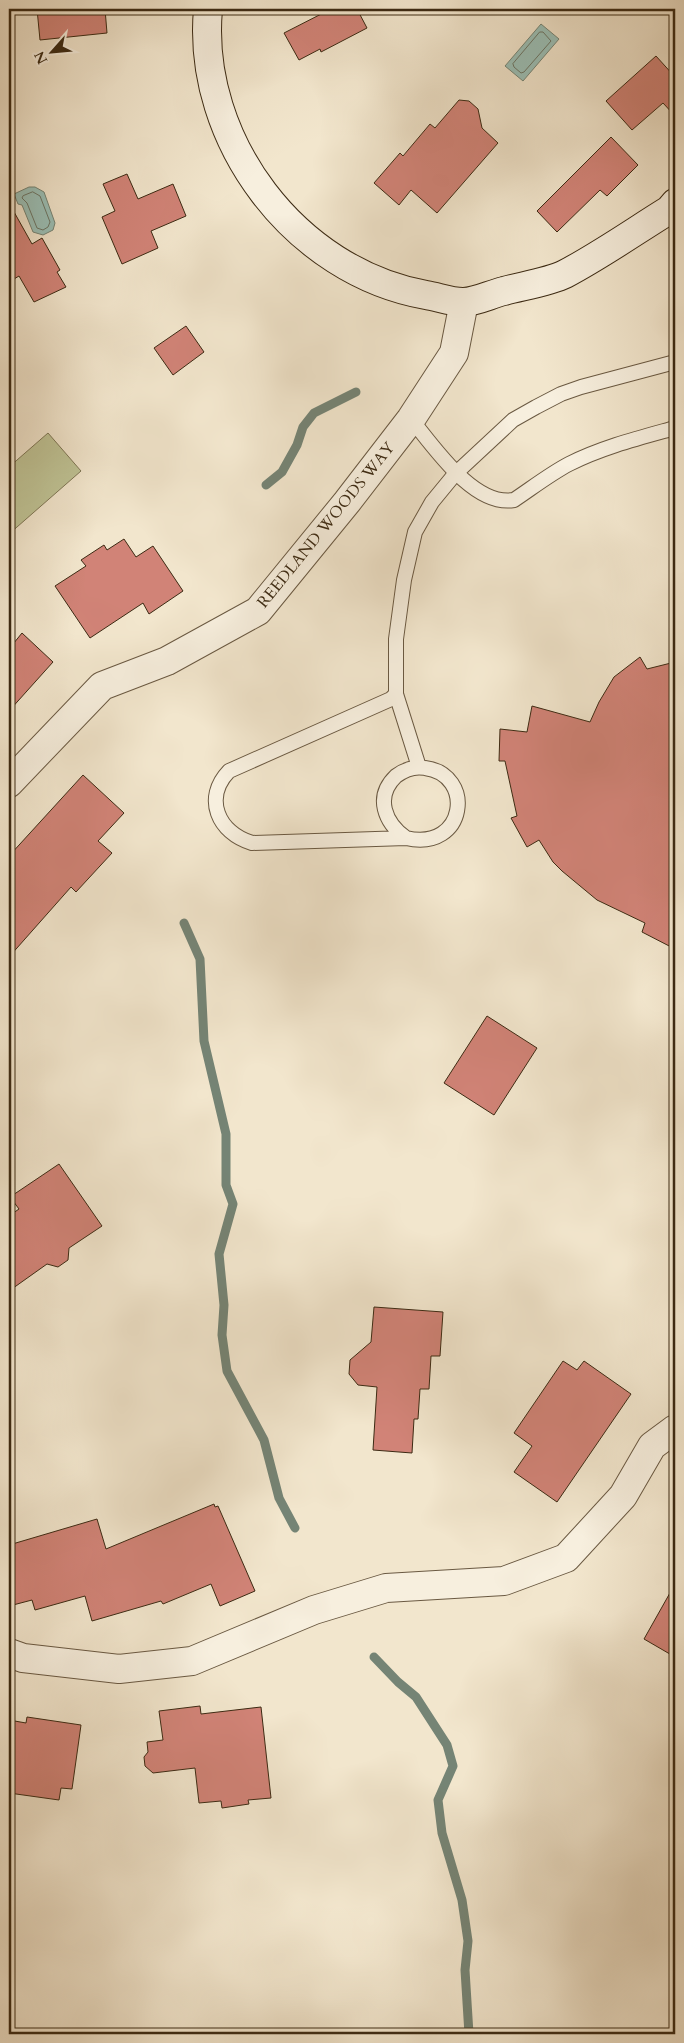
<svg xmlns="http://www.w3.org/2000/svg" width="684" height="2043" font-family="Cardo,serif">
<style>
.green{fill:#bfc395;stroke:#7e7654}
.water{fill:#9bc0b7;stroke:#758475}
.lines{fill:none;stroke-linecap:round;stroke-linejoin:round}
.shore{stroke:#6c7565;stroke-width:1}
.stream{stroke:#758475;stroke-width:9}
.building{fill:#d18377;stroke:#3c2a13}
.lane-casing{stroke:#6a5942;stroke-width:16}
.street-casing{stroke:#6a5942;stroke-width:30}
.secondary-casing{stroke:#3c2a13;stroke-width:30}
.lane{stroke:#f7efde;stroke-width:14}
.street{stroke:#f7efde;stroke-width:28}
.secondary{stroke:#f7efde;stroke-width:28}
.labels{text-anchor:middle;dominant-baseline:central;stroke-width:4;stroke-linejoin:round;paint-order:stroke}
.street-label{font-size:16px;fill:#3c2a13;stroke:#f7efde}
</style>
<rect width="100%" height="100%" fill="#f2e6cd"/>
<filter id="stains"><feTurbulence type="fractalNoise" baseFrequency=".004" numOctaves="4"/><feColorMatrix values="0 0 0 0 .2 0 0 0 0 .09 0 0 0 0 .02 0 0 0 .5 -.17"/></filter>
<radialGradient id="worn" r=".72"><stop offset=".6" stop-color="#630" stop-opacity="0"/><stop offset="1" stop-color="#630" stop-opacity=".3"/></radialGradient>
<!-- green -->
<path class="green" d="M48,433L81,471L9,534V467Z"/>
<!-- water -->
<g class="water">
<path d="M541,24L559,39L523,81L505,66Z"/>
<path d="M29,187H35L44,192L55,223L53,230L43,235L33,232L22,205L18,204L14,194Z"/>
</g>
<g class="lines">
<!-- shore -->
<g class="shore">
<path d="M540,32H543L551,41L524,72L521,73L514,67L513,64Z"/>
<path d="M33,192L40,196L50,222L48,227L43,230L37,228L27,203L22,198L23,196Z"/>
</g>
<!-- stream -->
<g class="stream">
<path d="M266,485L282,472L297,445L303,427L314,413L356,392"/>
<path d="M184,923L200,959L204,1041L226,1134V1185L233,1204L219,1254L224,1305L222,1335L227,1371L264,1440L279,1498L295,1528"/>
<path d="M374,1657L398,1682L416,1697L447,1745L453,1766L438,1800L442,1833L462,1900L468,1941L465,1970L469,2034"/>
</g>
</g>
<!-- building -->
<g class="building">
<path d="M37,9H105L107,33L40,40Z"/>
<path d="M331,9H357L367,28L321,52L320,49L299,60L284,33Z"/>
<path d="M656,56L675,77V116L663,103L632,130L606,101Z"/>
<path d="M459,100L469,101L478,109L482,128L498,143L437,213L411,190L399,205L374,183L400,153L403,156L430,124L435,128Z"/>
<path d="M611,137L638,165L607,196L600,190L557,232L537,211Z"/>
<path d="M127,174L138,199L173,184L186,216L151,231L158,248L122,264L102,217L115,211L103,184Z"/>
<path d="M9,203L32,244L42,238L60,270L57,272L66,287L34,302L19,276L9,282Z"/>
<path d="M186,326L204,352L173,375L154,348Z"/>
<path d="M124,539L136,557L153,546L183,591L149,614L143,603L90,638L55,586L86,566L81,560L104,545L107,550Z"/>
<path d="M22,633L53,662L9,711V649Z"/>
<path d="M640,657L647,669L675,662V949L642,932L645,923L597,900L562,871L553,862L539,840L527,847L511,818L517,816L505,761H499L500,729L527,732L532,706L590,722L599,702L614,677Z"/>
<path d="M83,775L124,813L98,841L112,853L76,892L71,887L9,957V856Z"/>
<path d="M487,1016L537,1048L494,1115L444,1083Z"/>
<path d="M59,1164L102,1226L69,1248L68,1260L58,1267L47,1264L9,1291V1216L19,1209L10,1197Z"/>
<path d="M374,1307L443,1312L440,1356H431L429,1389H420L418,1419H414L412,1453L373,1450L377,1387L358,1385L349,1374L350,1360L371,1342Z"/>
<path d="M563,1361L577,1370L584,1361L631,1394L557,1502L514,1472L532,1446L514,1433Z"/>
<path d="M214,1504L215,1507L218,1506L255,1591L220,1606L211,1584L163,1604L161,1601L92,1621L85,1596L35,1610L32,1600L13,1605L9,1589V1545L97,1519L106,1549Z"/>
<path d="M675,1584V1657L644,1639Z"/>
<path d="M200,1706L201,1714L261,1707L271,1798L248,1800L249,1804L222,1808L221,1801L199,1803L195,1768L153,1773L145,1766L144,1757L148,1752L147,1742L163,1740L159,1711Z"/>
<path d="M27,1717L81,1725L72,1789L61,1788L59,1800L9,1793V1720L26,1723Z"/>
</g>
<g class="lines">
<!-- lane casing -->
<g class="lane-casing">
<g id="lane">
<path d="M411,419C434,447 474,507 514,500C532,488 550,474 569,464C603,447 639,438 675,428"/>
<path d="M396,694L419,767"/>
<path d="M406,838C385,823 374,797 396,776C404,770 415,766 425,768C475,774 467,852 406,838L252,843C218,833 203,798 229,771L391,699L396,694V639L404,580L415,532L432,502L455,474L513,420L536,407L561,394L581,387L675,362"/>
</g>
</g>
<!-- street casing -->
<g class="street-casing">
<g id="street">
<path d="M9,783L102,686L167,661L258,611L347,502L411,419L454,353L464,302"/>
<path d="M9,1653L23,1658L119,1669L192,1661L314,1610L386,1588L504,1581L566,1558L623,1496L652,1446L675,1429"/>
</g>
</g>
<!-- secondary casing -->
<g class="secondary-casing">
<path id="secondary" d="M208,9C196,141 296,272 426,295C438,297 451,302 463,302C476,302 491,294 504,291C522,286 549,282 565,274C601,255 635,231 669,210L675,203"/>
</g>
<!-- lane -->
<use href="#lane" class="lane"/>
<!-- street -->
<use href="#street" class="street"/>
<!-- secondary -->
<use href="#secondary" class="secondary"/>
</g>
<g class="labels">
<!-- street labels -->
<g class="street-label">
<text transform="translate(326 525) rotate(-51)">REEDLAND WOODS WAY</text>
</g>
</g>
<!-- margin -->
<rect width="684" height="2043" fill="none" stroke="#f2e6cd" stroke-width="30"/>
<rect x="10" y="10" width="664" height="2023" fill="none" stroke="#3c2a13" stroke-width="2.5"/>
<rect x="15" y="15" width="654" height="2013" fill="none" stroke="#3c2a13"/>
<!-- north arrow -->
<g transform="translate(52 52) rotate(243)" stroke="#f7efde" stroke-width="4" paint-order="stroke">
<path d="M0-4L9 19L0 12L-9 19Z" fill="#3c2a13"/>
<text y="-8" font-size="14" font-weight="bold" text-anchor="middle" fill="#3c2a13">N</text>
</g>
<rect width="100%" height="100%" filter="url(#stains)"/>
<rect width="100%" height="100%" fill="url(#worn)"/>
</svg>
